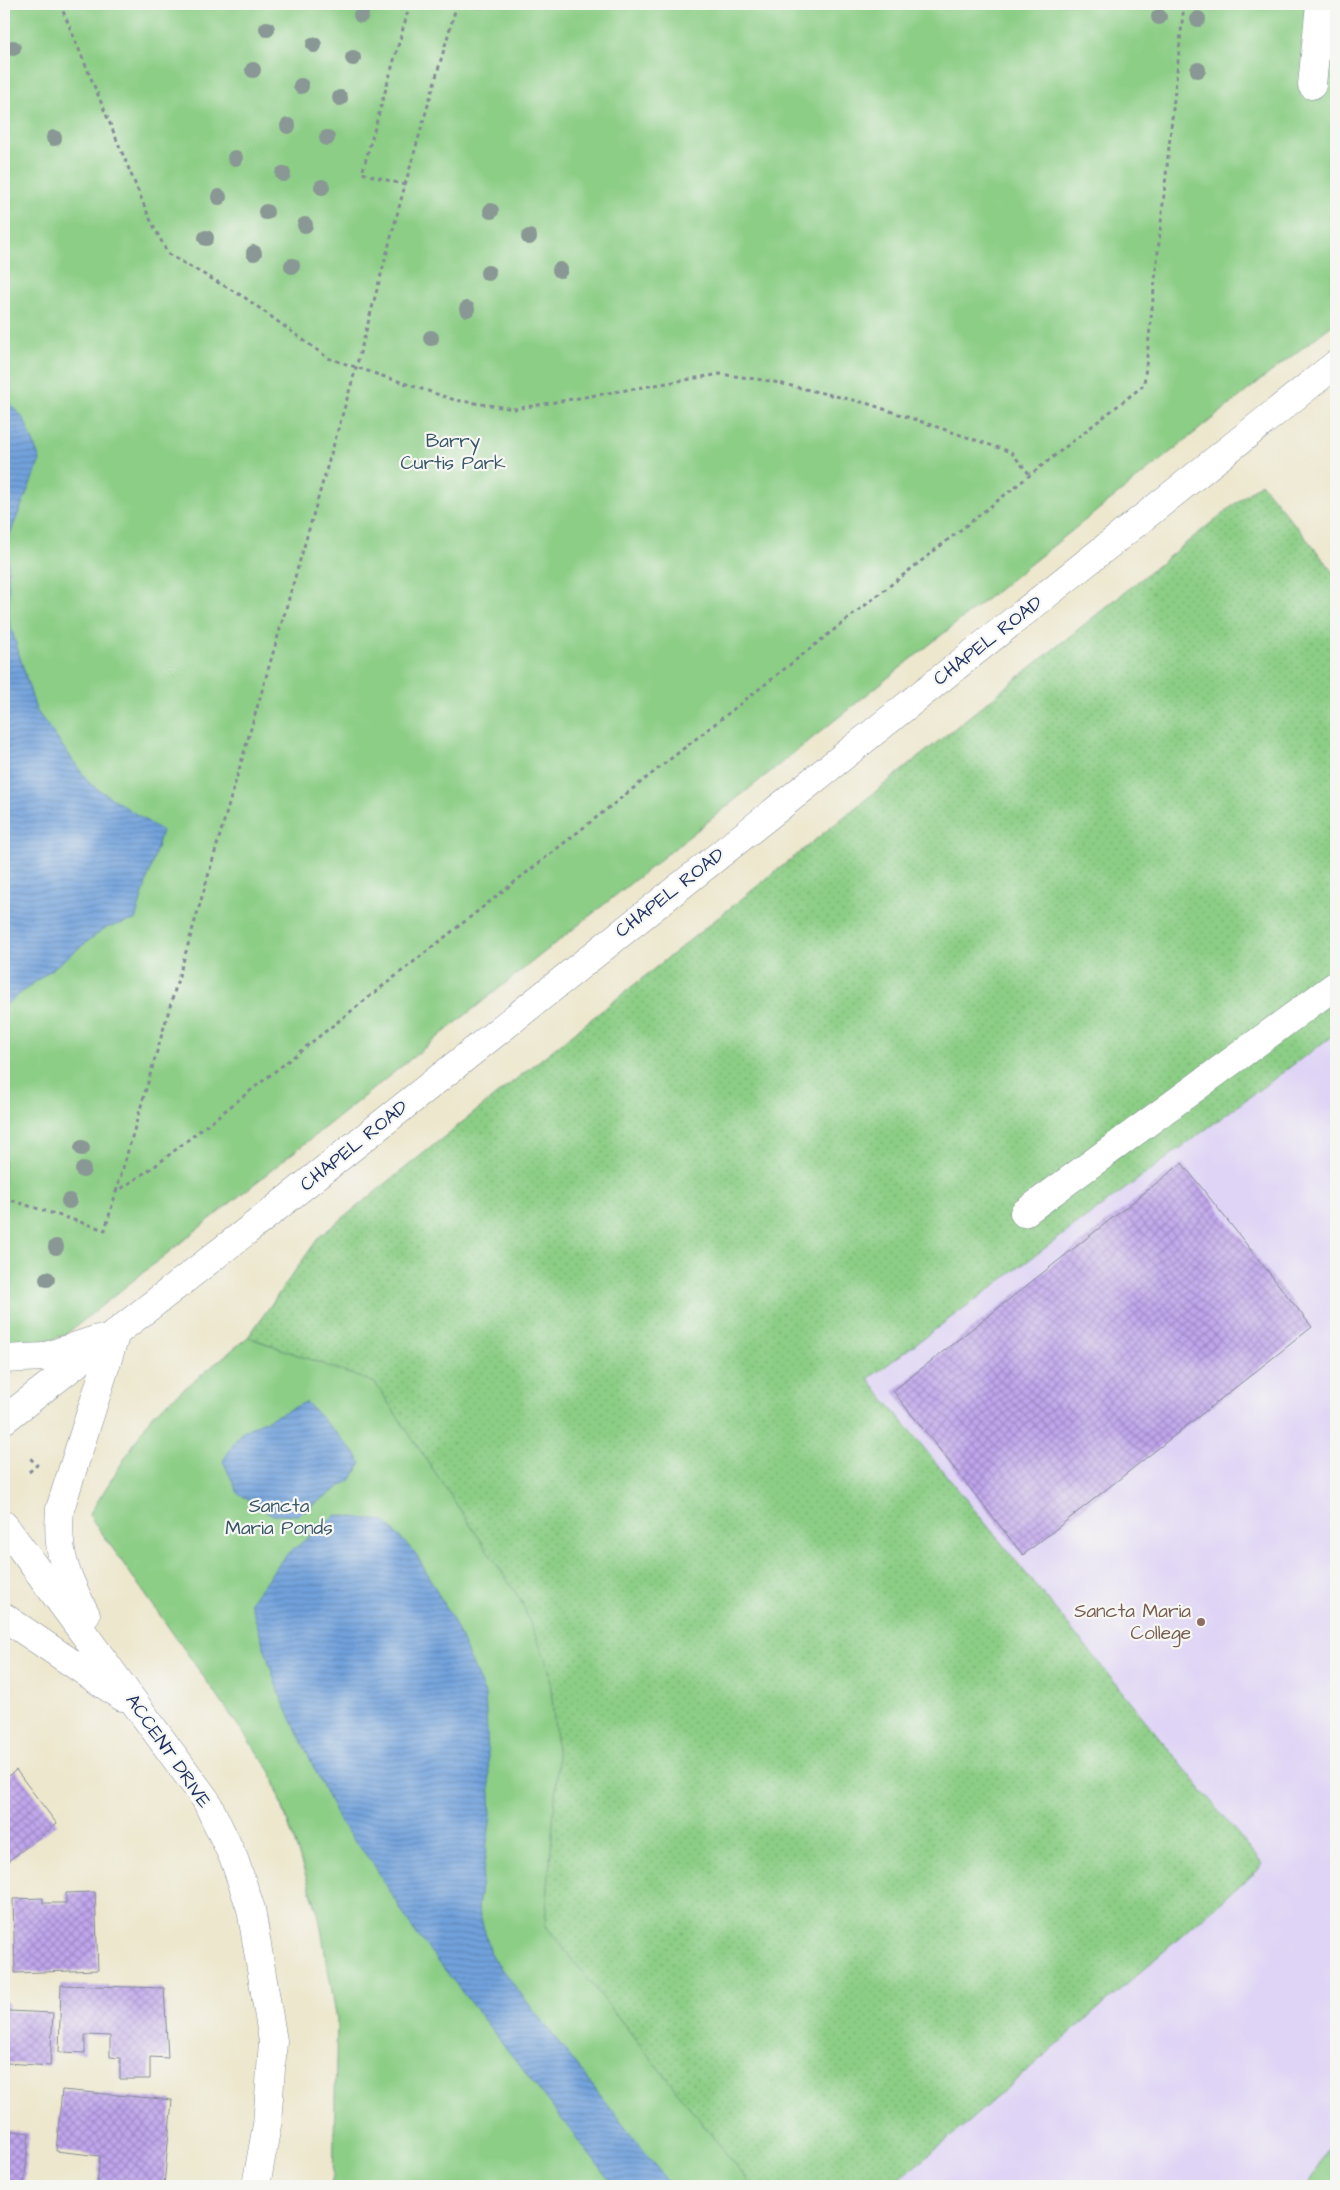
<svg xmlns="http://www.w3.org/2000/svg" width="1340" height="2190" font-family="'Architects Daughter',sans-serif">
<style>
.built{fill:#dfd4f5}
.grass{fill:url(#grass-dots);stroke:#547e72}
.park{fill:#8cce86;stroke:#547e72}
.water{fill:url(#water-rules);stroke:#46689c}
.building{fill:url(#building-cross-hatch)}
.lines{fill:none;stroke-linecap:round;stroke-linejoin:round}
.minor-casing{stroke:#848b96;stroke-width:29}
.major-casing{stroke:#848b96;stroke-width:29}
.path{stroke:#848b96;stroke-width:3;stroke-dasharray:4 4;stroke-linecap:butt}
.minor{stroke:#fff;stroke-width:28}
.major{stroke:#fff;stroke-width:28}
.tree{fill:#899895}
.education-dot{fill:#8d6e63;stroke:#f6f6f2;stroke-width:2}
.labels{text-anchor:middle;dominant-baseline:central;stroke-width:4.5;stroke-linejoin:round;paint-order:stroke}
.park-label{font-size:19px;fill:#375768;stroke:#f6f6f2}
.street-label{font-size:19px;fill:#1b2f5e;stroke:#f6f6f2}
.education-label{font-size:19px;fill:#785e54;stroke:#f6f6f2;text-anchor:end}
</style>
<defs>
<pattern id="grass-dots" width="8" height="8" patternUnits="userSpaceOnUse" patternTransform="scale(1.25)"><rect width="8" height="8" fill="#8cce86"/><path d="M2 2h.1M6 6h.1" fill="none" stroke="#78b176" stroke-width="1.8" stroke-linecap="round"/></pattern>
<pattern id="water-rules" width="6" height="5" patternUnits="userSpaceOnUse" patternTransform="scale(1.25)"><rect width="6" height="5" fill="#71a1db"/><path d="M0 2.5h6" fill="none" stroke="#5c84b5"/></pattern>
<pattern id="building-cross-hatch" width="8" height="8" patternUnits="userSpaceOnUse" patternTransform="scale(1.25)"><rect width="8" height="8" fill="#c0a5ec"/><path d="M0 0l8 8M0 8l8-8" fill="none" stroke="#9b87c2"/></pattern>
</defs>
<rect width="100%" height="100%" fill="#f6f6f2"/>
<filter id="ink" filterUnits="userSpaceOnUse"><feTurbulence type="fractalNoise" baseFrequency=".02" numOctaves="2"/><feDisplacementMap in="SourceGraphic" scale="10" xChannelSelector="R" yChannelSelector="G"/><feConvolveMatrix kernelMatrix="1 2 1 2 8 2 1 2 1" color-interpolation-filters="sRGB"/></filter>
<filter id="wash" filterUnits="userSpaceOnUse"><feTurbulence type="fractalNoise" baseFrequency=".0096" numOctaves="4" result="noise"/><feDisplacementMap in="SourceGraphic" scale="20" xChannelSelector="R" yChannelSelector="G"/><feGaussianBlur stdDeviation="1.12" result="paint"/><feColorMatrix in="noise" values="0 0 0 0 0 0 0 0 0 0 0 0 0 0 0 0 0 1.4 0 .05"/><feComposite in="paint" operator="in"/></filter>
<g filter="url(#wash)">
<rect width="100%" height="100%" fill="#ede7cd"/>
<!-- built -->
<path class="built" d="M1336,1033V2186H890L944,2143L1263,1865L867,1379Z"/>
<!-- grass -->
<path class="grass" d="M1261,483L1336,575V1033L868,1379L1263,1865L944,2143L890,2186H671L318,1912L271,1772L317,1363L248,1337L319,1237Z"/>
<!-- park -->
<g class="park">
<path d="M4,4H1336V322L1262,379L65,1335L24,1349L4,1347Z"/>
<path d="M248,1337L375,1383L520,1599L549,1668L558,1760L545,1925L752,2186H330L333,2176L337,2020L318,1912L271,1772L89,1515L152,1415Z"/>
<path d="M1336,2133V2186H1308Z"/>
</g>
<!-- water -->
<g class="water">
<path d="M4,398L24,419L40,460L8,539L9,621L36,710L90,784L162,831L135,920L105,928L4,1006Z"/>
<path d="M306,1402L355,1453L361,1463L353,1478L298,1515H273L238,1493L223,1461L241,1432Z"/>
<path d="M336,1515L384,1521L416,1554L454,1622L485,1694L491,1815L478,1908L492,1957L671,2186H614L412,1928L374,1865L339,1821L278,1691L250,1602L284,1557Z"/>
</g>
<g id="blocks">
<!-- building -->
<g class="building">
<path d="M1182,1163L1312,1327L1023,1555L893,1391Z"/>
<path d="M16,1770L57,1824L4,1864V1780Z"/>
<path d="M95,1892L98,1970L15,1973L13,1899L43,1898V1903H66V1893Z"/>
<path d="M61,1985L164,1988L168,2058L150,2057V2079H120V2058L110,2057V2036L85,2035V2053L59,2052Z"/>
<path d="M4,2003H9L8,2011L53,2013L50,2066L7,2063L5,2101Z"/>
<path d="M62,2090L172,2100L164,2186H97L100,2156L56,2151Z"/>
<path d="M4,2130L29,2133L24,2186H4Z"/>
</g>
</g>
</g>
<g filter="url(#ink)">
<use href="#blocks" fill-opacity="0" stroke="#848b96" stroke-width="1"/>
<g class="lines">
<!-- minor casing -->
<g class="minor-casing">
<g id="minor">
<path d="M1312,85L1320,4"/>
<path d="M1024,1213L1336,985"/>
</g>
</g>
<!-- major casing -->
<g class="major-casing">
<g id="major">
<path d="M4,1359L43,1357L98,1339"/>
<path d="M4,1420L261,1220L1336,364"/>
<path d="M4,1525L206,1800L234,1859L251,1909L273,2041L267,2125L256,2186"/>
<path d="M86,1615C66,1575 56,1555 60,1509L116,1333"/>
<path d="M4,1617L122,1697"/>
</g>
</g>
<!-- path -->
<g class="path">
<path d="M60,4L149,217L168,254L244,297L328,358L455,400L514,409L720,374L770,381L866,403L1011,452L1031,476"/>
<path d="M405,185L362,173L410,4"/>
<path d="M116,1192L356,368L405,185L457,4"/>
<path d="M4,1198L105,1230L116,1192L155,1166L1144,385L1184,4"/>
<path d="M29,1472L37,1465L30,1458"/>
</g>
<!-- minor -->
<use href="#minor" class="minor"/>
<!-- major -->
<use href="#major" class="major"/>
</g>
<!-- trees -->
<g class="tree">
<circle cx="361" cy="15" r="8"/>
<circle cx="1159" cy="17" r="8"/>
<circle cx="1198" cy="19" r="8"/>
<circle cx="267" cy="29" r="8"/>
<circle cx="314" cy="45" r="8"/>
<circle cx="13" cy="48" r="8"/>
<circle cx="353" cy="58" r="8"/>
<circle cx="253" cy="70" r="8"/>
<circle cx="1198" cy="70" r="8"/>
<circle cx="301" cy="86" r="8"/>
<circle cx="340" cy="98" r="8"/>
<circle cx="288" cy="126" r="8"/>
<circle cx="54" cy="138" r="8"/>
<circle cx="327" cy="138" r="8"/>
<circle cx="235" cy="158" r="8"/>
<circle cx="283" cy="174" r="8"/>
<circle cx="322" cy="187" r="8"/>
<circle cx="219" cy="197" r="8"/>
<circle cx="491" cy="211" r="8"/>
<circle cx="266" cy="212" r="8"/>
<circle cx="305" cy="225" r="8"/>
<circle cx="529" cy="237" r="8"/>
<circle cx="206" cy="238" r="8"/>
<circle cx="254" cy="253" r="8"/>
<circle cx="292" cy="266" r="8"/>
<circle cx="560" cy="270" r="8"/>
<circle cx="488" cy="273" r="8"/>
<circle cx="467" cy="309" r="8"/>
<circle cx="431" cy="338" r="8"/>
<circle cx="82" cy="1148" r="8"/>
<circle cx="83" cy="1170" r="8"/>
<circle cx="69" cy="1201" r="8"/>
<circle cx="56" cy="1247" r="8"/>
<circle cx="47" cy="1279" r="8"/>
</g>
</g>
<!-- markers -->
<circle class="education-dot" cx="1201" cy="1622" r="5"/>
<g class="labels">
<!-- park labels -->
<g class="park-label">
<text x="453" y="441">Barry<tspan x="453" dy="22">Curtis Park</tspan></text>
<text x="279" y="1506">Sancta<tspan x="279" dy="22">Maria Ponds</tspan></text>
</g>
<!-- street labels -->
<g class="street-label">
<text transform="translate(988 641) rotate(-38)">CHAPEL ROAD</text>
<text transform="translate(670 893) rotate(-38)">CHAPEL ROAD</text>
<text transform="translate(354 1146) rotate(-39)">CHAPEL ROAD</text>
<text transform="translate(168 1751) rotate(55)">ACCENT DRIVE</text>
</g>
<!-- education labels -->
<g class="education-label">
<text x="1191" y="1611">Sancta Maria<tspan x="1191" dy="22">College</tspan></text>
</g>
</g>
<!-- margin -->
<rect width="1340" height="2190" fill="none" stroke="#f6f6f2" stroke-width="20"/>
</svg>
